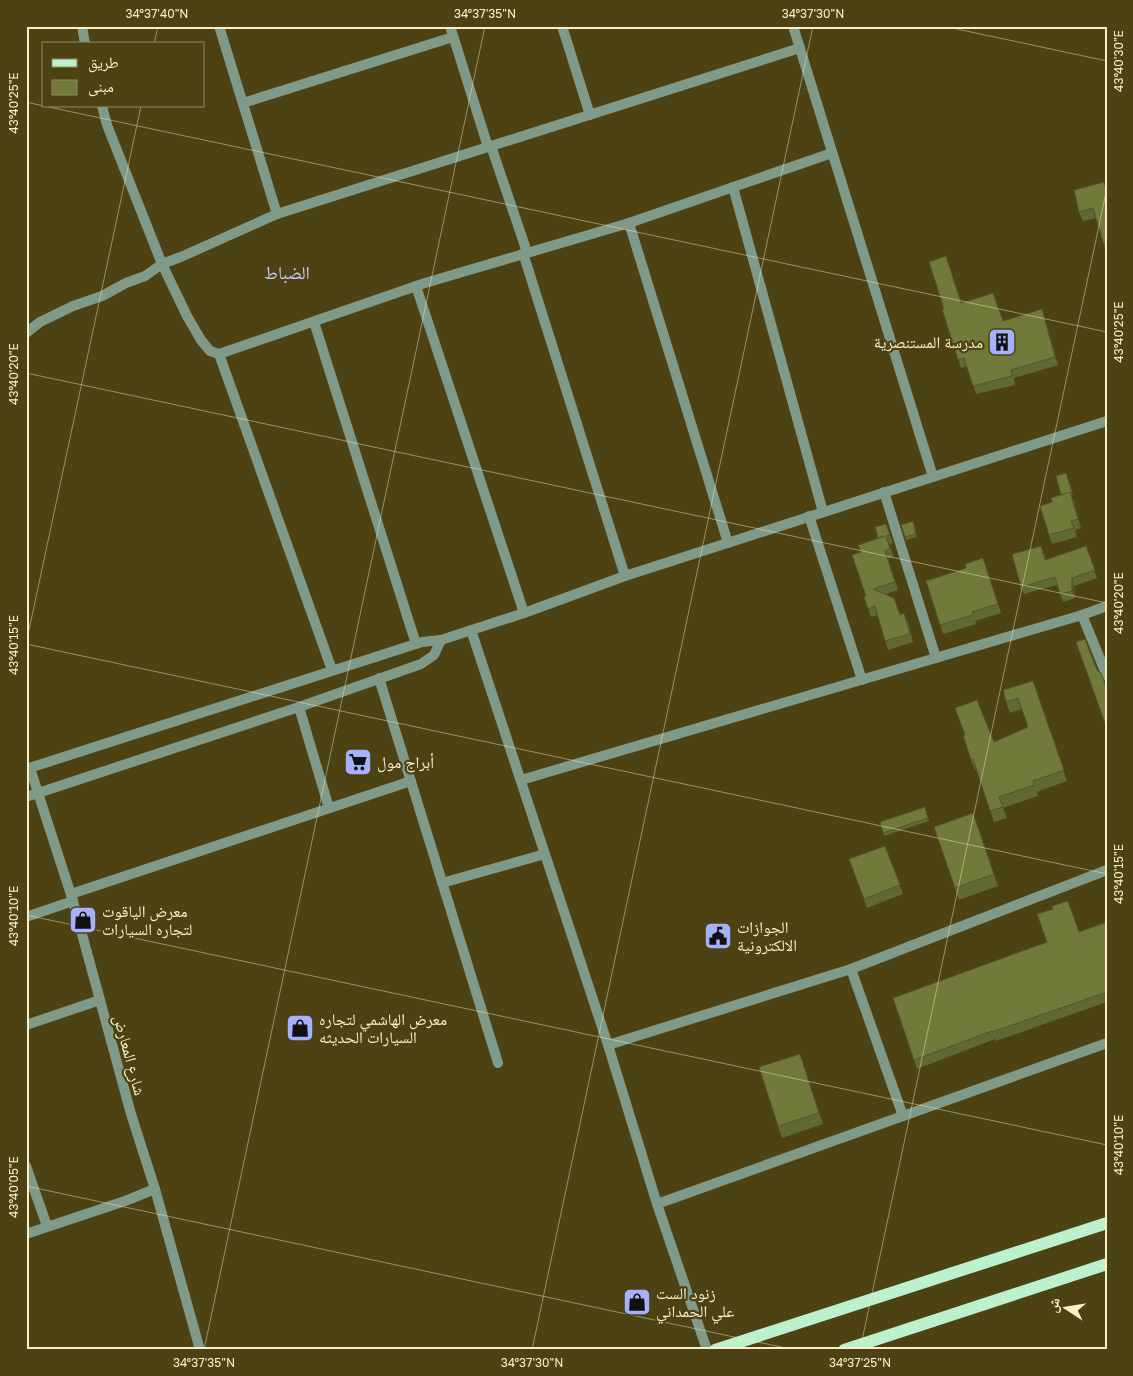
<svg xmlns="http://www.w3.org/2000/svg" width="1133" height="1376" font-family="'Golos Text','Noto Naskh Arabic',sans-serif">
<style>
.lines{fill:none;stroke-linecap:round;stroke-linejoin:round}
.street{stroke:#809a89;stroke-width:10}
.primary{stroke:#bcf1ce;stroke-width:12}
.wall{fill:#616933}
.shaded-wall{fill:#4f5529}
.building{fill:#717a3b;stroke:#4f5529}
.ticks{fill:none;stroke:#faf0c7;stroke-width:1;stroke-opacity:0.45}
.labels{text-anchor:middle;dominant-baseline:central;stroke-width:4.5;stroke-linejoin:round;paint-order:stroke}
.poi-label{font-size:16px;fill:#faf0c7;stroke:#4d4214;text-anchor:start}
.street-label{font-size:16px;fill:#faf0c7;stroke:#4d4214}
.neighbourhood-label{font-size:18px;fill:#c7d0fb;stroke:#4d4214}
.neatline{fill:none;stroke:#faf0c7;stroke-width:2}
.ticks-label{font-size:12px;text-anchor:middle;fill:#faf0c7}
</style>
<rect width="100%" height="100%" fill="#4d4214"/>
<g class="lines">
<!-- street -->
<g class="street">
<path d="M82,26L85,44"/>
<path d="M219,26L277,214"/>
<path d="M450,26L488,147"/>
<path d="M562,26L590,115"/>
<path d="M793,26L933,477"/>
<path d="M243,103L453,37"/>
<path d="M102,106L107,125L162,264L187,316L201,340L210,351L219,354L332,670"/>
<path d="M491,146L527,252"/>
<path d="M733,187L823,512"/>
<path d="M523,253L625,576"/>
<path d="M416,286L524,613"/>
<path d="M314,322L416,644"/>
<path d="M26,333L40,322L73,306L102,296L126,283L145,276L162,264L183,256L277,214L800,48"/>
<path d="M219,354L425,283L629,223"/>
<path d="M884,492L936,658"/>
<path d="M809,516L862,680"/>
<path d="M728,543L629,223L832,153"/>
<path d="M1082,615L1107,606"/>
<path d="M471,630L608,1045L657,1204L707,1350"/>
<path d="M379,678L498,1063"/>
<path d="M299,707L329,808"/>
<path d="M30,768L73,901L131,1114L155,1189L200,1350"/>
<path d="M26,769L422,642L441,640L524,613L625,576L1107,421"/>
<path d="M521,780L1082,615L1107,676"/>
<path d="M26,797L299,707L421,664L434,655L441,640"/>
<path d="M442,883L545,854"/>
<path d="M71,894L411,781"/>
<path d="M26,917L73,901"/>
<path d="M26,1025L100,1000"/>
<path d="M608,1045L851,969"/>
<path d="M903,1116L851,969L1107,870"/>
<path d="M26,1166L47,1226"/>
<path d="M657,1204L1107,1043"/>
<path d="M26,1234L125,1201L155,1189"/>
</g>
<!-- primary -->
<g class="primary">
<path d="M715,1350L1107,1223"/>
<path d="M844,1350L1107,1264"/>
</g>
</g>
<!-- wall -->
<g class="wall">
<path d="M1104,182L1096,218L1083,221L1079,212Z"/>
<path d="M949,265L961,303L1003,321L1045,318L1058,365L1014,378L1015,385L976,394L967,366L961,368L942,309H944Z"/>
<path d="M1066,473L1073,495H1071L1081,528L1075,530L1077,537L1052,544L1049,535L1052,502L1061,495Z"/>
<path d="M886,524L893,543L889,544L894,557L888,559L898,590L886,594L900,615L908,622L913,642L888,650L878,615L871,617L867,605L861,552L879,538Z"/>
<path d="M914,524L917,537L906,540L901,525Z"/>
<path d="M1086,546L1097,578L1074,586L1075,598L1063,602L1057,585L1024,594L1021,587L1044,553L1046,560Z"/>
<path d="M986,567L1001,613L975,621L976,624L943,634L940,625Z"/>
<path d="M1033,681L1067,781L1037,792L1038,796L1003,808L1007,818L994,822L977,770H975L971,760L965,735L994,742L1028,727L1022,709L1010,713L1006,702Z"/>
<path d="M925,807L929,821L884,836L880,822Z"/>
<path d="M973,813L998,886L959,900L934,827Z"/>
<path d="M885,846L903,894L867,908L849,859Z"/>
<path d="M1107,922V1002L996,1041L995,1039L917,1069L893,998L1079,932Z"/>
<path d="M800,1054L823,1124L782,1138L778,1126Z"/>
</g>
<!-- shaded-wall -->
<g class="shaded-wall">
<path d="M1042,309L1045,318L1058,365L1055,357Z"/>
<path d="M1070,492L1074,501L1081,528L1078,519Z"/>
<path d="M1072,578L1074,586L1075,598L1072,591Z"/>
</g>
<!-- building -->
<g class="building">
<path d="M1104,182L1107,193V255L1093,208L1079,212L1074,190Z"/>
<path d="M946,256L961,303L993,293L1003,321L1042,309L1055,357L1011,370L1012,376L973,386L964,358L958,360L942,309H944L929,262Z"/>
<path d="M1066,473L1072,492L1061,495L1056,476Z"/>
<path d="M1070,492L1078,519L1071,521L1074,528L1049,535L1040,506L1052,502L1051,498Z"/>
<path d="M913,521L916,534L905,537L901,525Z"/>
<path d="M886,524L890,535L886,536L890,548L885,551L895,582L873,589L894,598L900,615L904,613L910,634L885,641L875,606L868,609L864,597L866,596L852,555L861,552L858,545L885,536L878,538L875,527Z"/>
<path d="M1041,546L1045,560L1086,546L1095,570L1072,578V591L1060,594L1055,577L1021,587L1012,554Z"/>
<path d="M983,558L998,604L972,612L973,615L940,625L926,581L966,568L965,564Z"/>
<path d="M1085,639L1097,670L1101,673L1107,689V729L1076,642Z"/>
<path d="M1033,681L1064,770L1033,781L1034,785L999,797L1003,807L990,811L973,759L971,760L963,735H965L955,708L977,700L994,742L1028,727L1018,698L1006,702L1003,690Z"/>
<path d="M925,807L928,818L883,833L880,822Z"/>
<path d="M973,813L994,874L955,888L934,827Z"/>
<path d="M885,846L900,885L864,899L849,859Z"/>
<path d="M1068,901L1079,932L1107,922V992L992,1032V1031L914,1060L893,998L1047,942L1037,914L1053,909L1052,906Z"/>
<path d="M800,1054L819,1113L778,1126L759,1067Z"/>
</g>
<!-- ticks -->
<path class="ticks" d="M943,26L1107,61M154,44L158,26M26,102L44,106M44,106L1107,332M26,373L1107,603M26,644L1107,874M26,644L141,106M26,915L1107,1145M26,1186L795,1350M204,1350L485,26M532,1350L813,26M860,1350L1107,188"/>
<!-- icons -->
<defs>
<g id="building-square" transform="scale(1.4375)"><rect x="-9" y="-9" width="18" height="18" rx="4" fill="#a4b2fc" stroke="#4d4214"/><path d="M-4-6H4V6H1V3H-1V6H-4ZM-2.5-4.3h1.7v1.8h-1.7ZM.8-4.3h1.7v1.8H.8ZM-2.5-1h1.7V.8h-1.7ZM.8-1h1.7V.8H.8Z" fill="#111"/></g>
<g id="supermarket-square" transform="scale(1.4375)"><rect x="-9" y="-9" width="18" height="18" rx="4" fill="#a4b2fc" stroke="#4d4214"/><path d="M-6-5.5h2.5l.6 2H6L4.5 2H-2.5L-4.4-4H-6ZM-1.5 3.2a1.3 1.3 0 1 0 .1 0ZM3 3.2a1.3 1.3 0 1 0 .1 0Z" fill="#111"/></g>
<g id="shop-square" transform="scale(1.4375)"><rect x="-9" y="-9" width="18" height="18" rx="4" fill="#a4b2fc" stroke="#4d4214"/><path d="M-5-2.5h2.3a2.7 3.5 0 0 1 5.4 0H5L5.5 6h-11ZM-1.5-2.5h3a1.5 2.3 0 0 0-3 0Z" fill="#111"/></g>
<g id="civic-square" transform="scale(1.4375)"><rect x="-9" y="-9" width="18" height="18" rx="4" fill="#a4b2fc" stroke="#4d4214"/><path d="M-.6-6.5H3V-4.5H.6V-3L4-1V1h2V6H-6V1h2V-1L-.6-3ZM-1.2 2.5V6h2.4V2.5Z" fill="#111"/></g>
</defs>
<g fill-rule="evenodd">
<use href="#building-square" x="1002" y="342"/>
<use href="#supermarket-square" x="358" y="762"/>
<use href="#shop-square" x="83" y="920"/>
<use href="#civic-square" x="718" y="936"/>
<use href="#shop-square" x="300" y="1028"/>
<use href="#shop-square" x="637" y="1302"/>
</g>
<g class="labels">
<!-- poi labels -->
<g class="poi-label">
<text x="983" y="342" text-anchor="end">مدرسة المستنصرية</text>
<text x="377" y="762">أبراج مول</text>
<text x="102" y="911">معرض الياقوت<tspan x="102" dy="18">لتجاره السيارات</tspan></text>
<text x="737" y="927">الجوازات<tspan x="737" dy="18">الالكترونية</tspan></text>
<text x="319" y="1019">معرض الهاشمي لتجاره<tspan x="319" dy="18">السيارات الحديثه</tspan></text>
<text x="656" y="1293">زنود الست<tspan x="656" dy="18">علي الحمداني</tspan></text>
</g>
<!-- street labels -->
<g class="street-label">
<text transform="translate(130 1055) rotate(75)">شارع المعارض</text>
</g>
<!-- neighbourhood labels -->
<g class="neighbourhood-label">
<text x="287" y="272">الضباط</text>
</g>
</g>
<!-- border -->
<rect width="1133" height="1376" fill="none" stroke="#4d4214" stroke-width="55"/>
<!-- legend -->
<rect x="42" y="42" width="162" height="65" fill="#4d4214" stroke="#92885c"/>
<rect x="52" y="59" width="25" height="8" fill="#bcf1ce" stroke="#92885c"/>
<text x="88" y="68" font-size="15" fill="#faf0c7">طريق</text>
<rect x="52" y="80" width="25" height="15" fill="#717a3b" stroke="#92885c"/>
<text x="88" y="92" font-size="15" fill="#faf0c7">مبنى</text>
<!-- north arrow -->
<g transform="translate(1066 1308) rotate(282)" stroke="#4d4214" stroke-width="4" paint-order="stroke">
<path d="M0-4L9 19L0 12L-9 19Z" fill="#faf0c7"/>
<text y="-8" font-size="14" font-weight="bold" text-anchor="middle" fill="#faf0c7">ش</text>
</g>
<rect x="28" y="28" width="1078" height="1320" class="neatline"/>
<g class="ticks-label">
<text x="157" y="18">34°37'40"N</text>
<text x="485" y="18">34°37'35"N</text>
<text x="813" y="18">34°37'30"N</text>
<text transform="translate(1119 61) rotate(-90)" y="4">43°40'30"E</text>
<text transform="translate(14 103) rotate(-90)" y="4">43°40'25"E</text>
<text transform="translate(1119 332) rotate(-90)" y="4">43°40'25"E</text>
<text transform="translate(14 374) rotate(-90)" y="4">43°40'20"E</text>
<text transform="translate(1119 603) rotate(-90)" y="4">43°40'20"E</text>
<text transform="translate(14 645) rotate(-90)" y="4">43°40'15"E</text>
<text transform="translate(1119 874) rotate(-90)" y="4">43°40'15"E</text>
<text transform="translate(14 916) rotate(-90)" y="4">43°40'10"E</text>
<text transform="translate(1119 1145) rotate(-90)" y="4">43°40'10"E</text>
<text transform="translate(14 1187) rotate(-90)" y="4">43°40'05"E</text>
<text x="204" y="1367">34°37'35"N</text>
<text x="532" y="1367">34°37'30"N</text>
<text x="860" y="1367">34°37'25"N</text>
</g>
</svg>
